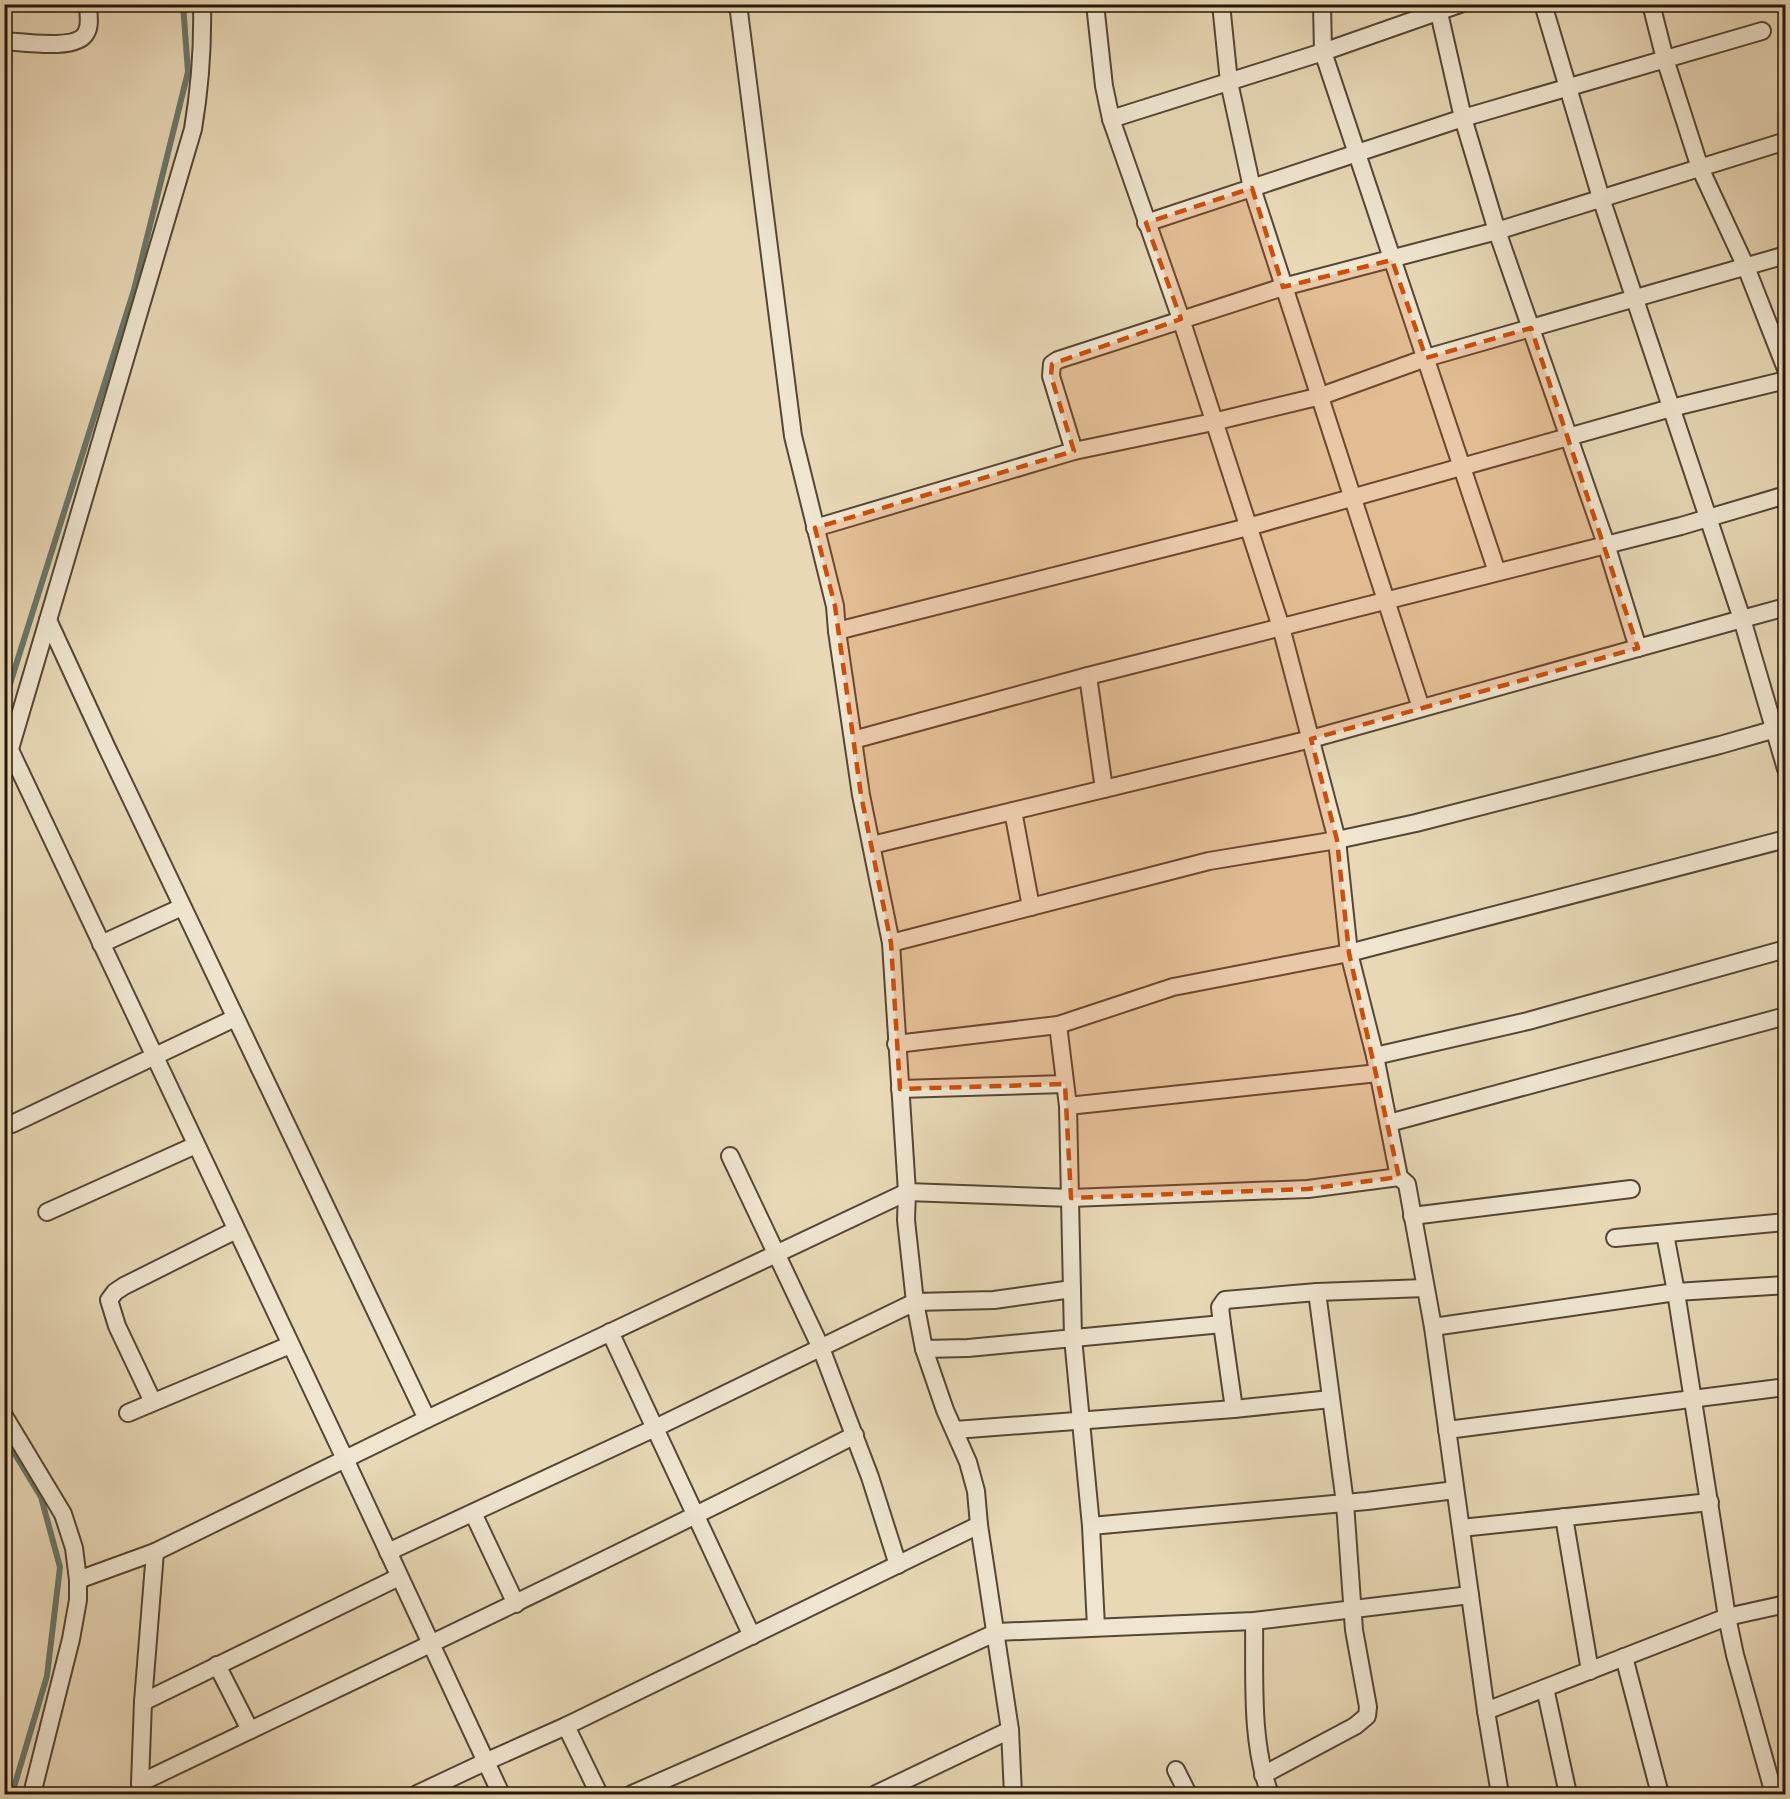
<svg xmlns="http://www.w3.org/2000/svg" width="1790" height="1799" font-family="'IM FELL DW Pica',serif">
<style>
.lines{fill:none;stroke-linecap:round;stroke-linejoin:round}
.stream{stroke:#6a786a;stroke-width:6}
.street-casing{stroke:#564634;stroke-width:20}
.street{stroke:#f0e6d0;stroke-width:16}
.marked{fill:#cb4f0c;fill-opacity:0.2;stroke:#cb4f0c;stroke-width:4.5;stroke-dasharray:12 8;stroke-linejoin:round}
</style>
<rect width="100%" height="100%" fill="#e8d8b6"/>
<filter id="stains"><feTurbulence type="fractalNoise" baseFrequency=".00333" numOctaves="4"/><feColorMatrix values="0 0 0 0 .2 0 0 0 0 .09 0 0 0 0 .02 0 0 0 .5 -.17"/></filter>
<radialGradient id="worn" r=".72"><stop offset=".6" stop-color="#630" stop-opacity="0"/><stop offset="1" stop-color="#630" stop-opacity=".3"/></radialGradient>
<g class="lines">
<!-- stream -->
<g class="stream">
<path d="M4,703L134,290L188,72L183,4"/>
<path d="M4,1436L41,1497L60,1567L47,1676L12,1794"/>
</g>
<!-- street casing -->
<g class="street-casing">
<g id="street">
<path d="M738,4L793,436L835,606L837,631L861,795L891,943L907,1192L906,1220L915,1302L924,1349L945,1410L968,1462L976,1491L979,1525L1010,1730L1013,1794"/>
<path d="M1221,4L1229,82L1252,188L1421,708"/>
<path d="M1322,4L1323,52L1497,572"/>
<path d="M1651,4L1665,59L1700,168L1746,267L1786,369"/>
<path d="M4,41C23,42 77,51 86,33C91,25 88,13 88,4"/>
<path d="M1111,119L1323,52L1460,4"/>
<path d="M1146,223L1463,118L1437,4"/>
<path d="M1074,451L1051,376L1052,364L1058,360L1283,287L1497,231L1786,141"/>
<path d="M815,528L1074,451L1213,422L1321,396L1426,358L1786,255"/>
<path d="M1786,607L1742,619L1786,769"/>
<path d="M48,620L107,748L427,1419"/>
<path d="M837,631L1248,527L1671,408L1786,380"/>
<path d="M1638,648L1606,544L1497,231L1463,118L1762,31"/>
<path d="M1088,676L1104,789"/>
<path d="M853,740L1088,676L1681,526L1786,495"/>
<path d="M10,750L345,1459L501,1794"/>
<path d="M7,759L193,129C200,87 203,47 202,4"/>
<path d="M1013,811L1031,907"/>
<path d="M872,845L1311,739L1742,619L1601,198L1543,4"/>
<path d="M891,943L1209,861L1337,840L1416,823L1720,745L1786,726"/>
<path d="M101,944L182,907"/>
<path d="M1058,1025L1068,1106L1073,1338L1091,1526L1096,1627"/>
<path d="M896,1044L1058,1025L1173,987L1349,953L1337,840L1281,627L1181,319L1111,119L1104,86L1095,4"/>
<path d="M1375,1056L1528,1021L1786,949"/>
<path d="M900,1089L1065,1084"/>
<path d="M1068,1106L1378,1073"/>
<path d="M1389,1123L1786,1016"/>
<path d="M12,1124L235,1018"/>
<path d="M730,1156L821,1348L870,1477L898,1565"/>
<path d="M47,1212L196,1145"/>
<path d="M1412,1216L1631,1189"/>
<path d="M1665,1234L1676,1292L1727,1617L1735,1655L1774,1794"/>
<path d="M1615,1238L1786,1222"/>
<path d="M1222,1324L1234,1409"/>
<path d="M1433,1327L1676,1292L1786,1285"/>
<path d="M610,1332L752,1636"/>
<path d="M924,1349L968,1348L1222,1324L1220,1307L1225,1300L1317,1292L1425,1288"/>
<path d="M153,1402L117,1326L109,1300L115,1292L124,1286L236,1230"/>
<path d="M128,1413L290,1345"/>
<path d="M4,1416L63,1514L74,1548L78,1580V1600L71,1639L32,1794"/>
<path d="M955,1430L1234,1409L1331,1399"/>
<path d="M1447,1430L1786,1387"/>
<path d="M473,1513L516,1604"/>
<path d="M1564,1517L1590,1671"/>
<path d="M1091,1526L1367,1501L1455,1490"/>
<path d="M1461,1528L1710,1502"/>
<path d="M388,1552L655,1428L915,1302L994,1300L1072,1289"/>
<path d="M78,1580L155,1552L427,1419L907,1192L1071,1198L1308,1189L1399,1177"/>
<path d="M1254,1621C1255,1677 1250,1742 1270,1794"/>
<path d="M1624,1657L1660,1794"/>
<path d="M217,1665L250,1730"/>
<path d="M1545,1688L1568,1794"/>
<path d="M143,1702L399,1577"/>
<path d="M1486,1711L1727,1617L1786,1604"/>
<path d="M566,1726L599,1794"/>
<path d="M1176,1770L1188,1794"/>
<path d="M1263,1775L1355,1726L1367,1716L1368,1707L1354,1630L1345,1503L1317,1292"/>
<path d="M140,1783C379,1668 618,1556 855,1435"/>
<path d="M143,1794L140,1783L143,1702L155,1552"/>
<path d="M417,1794L485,1762L566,1726L979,1525"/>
<path d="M632,1794L897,1678L997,1632L1254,1621L1470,1595"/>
<path d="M876,1794L1010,1730"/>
<path d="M1500,1794L1486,1711L1433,1327L1407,1184L1399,1177L1375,1056L1349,953L1786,839"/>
</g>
</g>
<!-- street -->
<use href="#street" class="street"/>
</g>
<!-- marked area -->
<path class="marked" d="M1252,188L1283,287L1392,260L1426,358L1531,328L1638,648L1311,739L1337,840L1349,953L1399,1177L1308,1189L1071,1198L1065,1084L900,1089L891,943L861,795L835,606L815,528L1074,451L1051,376L1052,364L1181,319L1146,223Z"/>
<!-- margin -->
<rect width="1790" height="1799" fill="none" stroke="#e8d8b6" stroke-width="24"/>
<rect x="6" y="6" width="1778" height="1787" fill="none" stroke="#251609" stroke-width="3"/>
<rect x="12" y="12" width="1766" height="1775" fill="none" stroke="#251609" stroke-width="1.5"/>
<rect width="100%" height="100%" filter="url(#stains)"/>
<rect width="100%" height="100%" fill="url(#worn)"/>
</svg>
